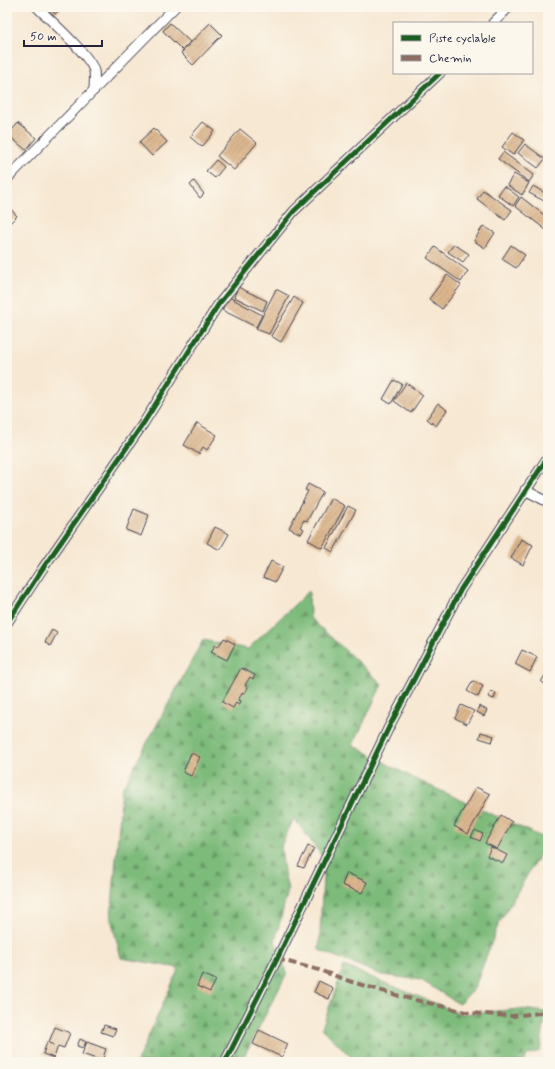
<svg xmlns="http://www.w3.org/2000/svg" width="555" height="1069" font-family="Mynerve,sans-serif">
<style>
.forest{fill:url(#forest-firs);stroke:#506e5a}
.building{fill:url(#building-hatch)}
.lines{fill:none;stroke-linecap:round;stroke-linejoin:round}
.street-casing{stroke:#424052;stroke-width:11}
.street{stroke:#fff;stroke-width:9}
.quiet{stroke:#8d6e63;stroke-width:4;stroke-dasharray:8 4;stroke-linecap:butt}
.cycleway-casing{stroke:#fbf7ec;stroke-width:8}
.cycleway{stroke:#1b5e20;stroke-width:5}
</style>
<defs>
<pattern id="forest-firs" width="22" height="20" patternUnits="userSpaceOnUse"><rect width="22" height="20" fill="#7dbb7a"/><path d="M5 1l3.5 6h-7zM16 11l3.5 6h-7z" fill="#669865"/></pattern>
<pattern id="building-hatch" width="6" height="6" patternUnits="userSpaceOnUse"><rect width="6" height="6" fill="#dcb68d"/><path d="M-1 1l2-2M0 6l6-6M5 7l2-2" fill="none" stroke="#bc9c7b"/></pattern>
</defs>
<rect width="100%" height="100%" fill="#fbf7ec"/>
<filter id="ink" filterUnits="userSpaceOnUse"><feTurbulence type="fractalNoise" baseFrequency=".025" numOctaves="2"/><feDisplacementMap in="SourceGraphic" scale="8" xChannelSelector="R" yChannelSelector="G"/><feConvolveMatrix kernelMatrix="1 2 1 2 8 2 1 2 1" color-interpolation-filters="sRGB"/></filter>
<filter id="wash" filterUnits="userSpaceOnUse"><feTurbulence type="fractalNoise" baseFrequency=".012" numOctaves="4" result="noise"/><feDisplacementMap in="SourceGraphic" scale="16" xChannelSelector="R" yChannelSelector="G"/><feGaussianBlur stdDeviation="0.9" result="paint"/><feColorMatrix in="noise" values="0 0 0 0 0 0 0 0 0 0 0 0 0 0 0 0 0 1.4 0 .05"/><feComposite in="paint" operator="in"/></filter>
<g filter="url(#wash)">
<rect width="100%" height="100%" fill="#f7e8d3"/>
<!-- forest -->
<g class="forest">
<path d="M309,591L310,618L382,684L353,745L415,779L548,840L499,923L474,989L459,1004L421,980L382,975L319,950L324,859L294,818L281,846L284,872L288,890L275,941L287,973L241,1062H137L179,968L121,958L111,918L122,789L203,640L248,649Z"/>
<path d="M344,966L461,1014L521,1009L546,1012L540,1051L527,1055L524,1062H356L322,1028Z"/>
</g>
<g id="blocks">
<!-- building -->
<g class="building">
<path d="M49,7H63L55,14Z"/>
<path d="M170,23L190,42L182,50L163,31Z"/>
<path d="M210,23L222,35L193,65L181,53Z"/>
<path d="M203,122L215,131L202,147L190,137Z"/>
<path d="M18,123L36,138L26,150L8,135Z"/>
<path d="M154,128L167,142L152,156L139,142Z"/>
<path d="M240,129L257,143L234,170L217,156Z"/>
<path d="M513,132L524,140L513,155L502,147Z"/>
<path d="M525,144L545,159L538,168L518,153Z"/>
<path d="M503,152L534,175L529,182L498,159Z"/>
<path d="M216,160L224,167L215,178L206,171Z"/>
<path d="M514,174L529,183L522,195L507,185Z"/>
<path d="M194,181L204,194L200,198L190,185Z"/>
<path d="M504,186L519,197L513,206L498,195Z"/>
<path d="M533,186L548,195L544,201L529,193Z"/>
<path d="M483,190L512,210L505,220L477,199Z"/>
<path d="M521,197L548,218V227L546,230L515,206Z"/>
<path d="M7,205L17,216L7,226Z"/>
<path d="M483,226L495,233L485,248L474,241Z"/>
<path d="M454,244L469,254L463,262L448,252Z"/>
<path d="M511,245L525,255L516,268L502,259Z"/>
<path d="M435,247L468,271L461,282L427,258Z"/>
<path d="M447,275L461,285L442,309L429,299Z"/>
<path d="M238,287L267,301L263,311L234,297Z"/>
<path d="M276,289L289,296L269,334L256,329Z"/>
<path d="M229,297L262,315L256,327L222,310Z"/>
<path d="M294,297L303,303L281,342L271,336Z"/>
<path d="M394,380L402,384L391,404L383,399Z"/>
<path d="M406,383L423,395L411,413L394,401Z"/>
<path d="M438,403L447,410L436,426L427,419Z"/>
<path d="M197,423L217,435L207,450L203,447L199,454L184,445Z"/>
<path d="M308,484L323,492L307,521L304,520L300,527L304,529L301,534L289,528L308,491L305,490Z"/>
<path d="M331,498L345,506L322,548L308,540Z"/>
<path d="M348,506L356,510L333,552L326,548Z"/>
<path d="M134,509L149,515L141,536L126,530Z"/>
<path d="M215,527L229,534L220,550L207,543Z"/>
<path d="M521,539L533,545L523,565L511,558Z"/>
<path d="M271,561L283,567L275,582L263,577Z"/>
<path d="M52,630L57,633L50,646L45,642Z"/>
<path d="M224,638L235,644L227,660L211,652L215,645L218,647Z"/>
<path d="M522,650L537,657L530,672L515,664Z"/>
<path d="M241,668L255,675L253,679L250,677L245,685L248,687L245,693L243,692L238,700L241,701L239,705L236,703L233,708L222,702Z"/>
<path d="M548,670V685L541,682Z"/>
<path d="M473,681L483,686L478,697L467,691Z"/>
<path d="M491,691L496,693L494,699L488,697Z"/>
<path d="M461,705L474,711L467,724L455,718Z"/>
<path d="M479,706L487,710L484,716L477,712Z"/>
<path d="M481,732L494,736L492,742L479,738Z"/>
<path d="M191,753L200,757L191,776L183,772Z"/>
<path d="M476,787L490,794L468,834L454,826Z"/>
<path d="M501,815L512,822L497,849L485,843Z"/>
<path d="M475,830L483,834L480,841L471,837Z"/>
<path d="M308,846L314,848L304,868L298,866Z"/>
<path d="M491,847L507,855L503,863L487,856Z"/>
<path d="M347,873L367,882L362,893L342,885Z"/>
<path d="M202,974L216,980L210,992L197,986Z"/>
<path d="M319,981L333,988L329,999L314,992Z"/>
<path d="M104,1025L116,1029L113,1036L101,1032Z"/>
<path d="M55,1027L70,1033L64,1048L58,1046L54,1058L43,1054L47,1042L54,1045L49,1042Z"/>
<path d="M259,1030L288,1044L282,1057L253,1044Z"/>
<path d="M80,1039L86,1042L83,1048L77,1046Z"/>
<path d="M87,1042L106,1049L102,1061L82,1054Z"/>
</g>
</g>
</g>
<g filter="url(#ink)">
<use href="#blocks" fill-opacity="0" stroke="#424052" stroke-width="1"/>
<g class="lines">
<!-- street casing -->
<g class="street-casing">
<g id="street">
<path d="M37,7C49,19 91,56 94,71C95,77 94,84 94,90"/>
<path d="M493,23L509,7"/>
<path d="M7,179L175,7"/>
<path d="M525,490L548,502"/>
<path d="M7,623L43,568L143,424L218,305L294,211L440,73"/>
<path d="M225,1062L277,959L389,727L461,589L548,457"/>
</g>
</g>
<!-- street -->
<use href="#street" class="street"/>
<!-- quiet -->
<path class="quiet" d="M277,959L319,970L352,982L403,997L470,1013L512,1016L548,1012"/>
<!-- cycleway casing -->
<g class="cycleway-casing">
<g id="cycleway">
<path d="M7,623L43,568L143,424L218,305L294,211L440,73"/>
<path d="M225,1062L277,959L389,727L461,589L548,457"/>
</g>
</g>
<!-- cycleway -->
<use href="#cycleway" class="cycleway"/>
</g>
</g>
<!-- margin -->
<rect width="555" height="1069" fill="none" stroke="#fbf7ec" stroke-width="24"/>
<!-- legend -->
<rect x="393" y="22" width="140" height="52" fill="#fbf7ec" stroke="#a4a2a5"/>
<rect x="401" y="35" width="20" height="6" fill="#1b5e20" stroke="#a4a2a5"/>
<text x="429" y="42" font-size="12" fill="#22223b">Piste cyclable</text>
<rect x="401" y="55" width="20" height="6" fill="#8d6e63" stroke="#a4a2a5"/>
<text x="429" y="62" font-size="12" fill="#22223b">Chemin</text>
<!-- scale -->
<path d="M24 40v6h78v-6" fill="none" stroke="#22223b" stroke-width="2"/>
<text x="30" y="40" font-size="12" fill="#22223b" stroke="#fbf7ec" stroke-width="3" paint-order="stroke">50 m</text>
</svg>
